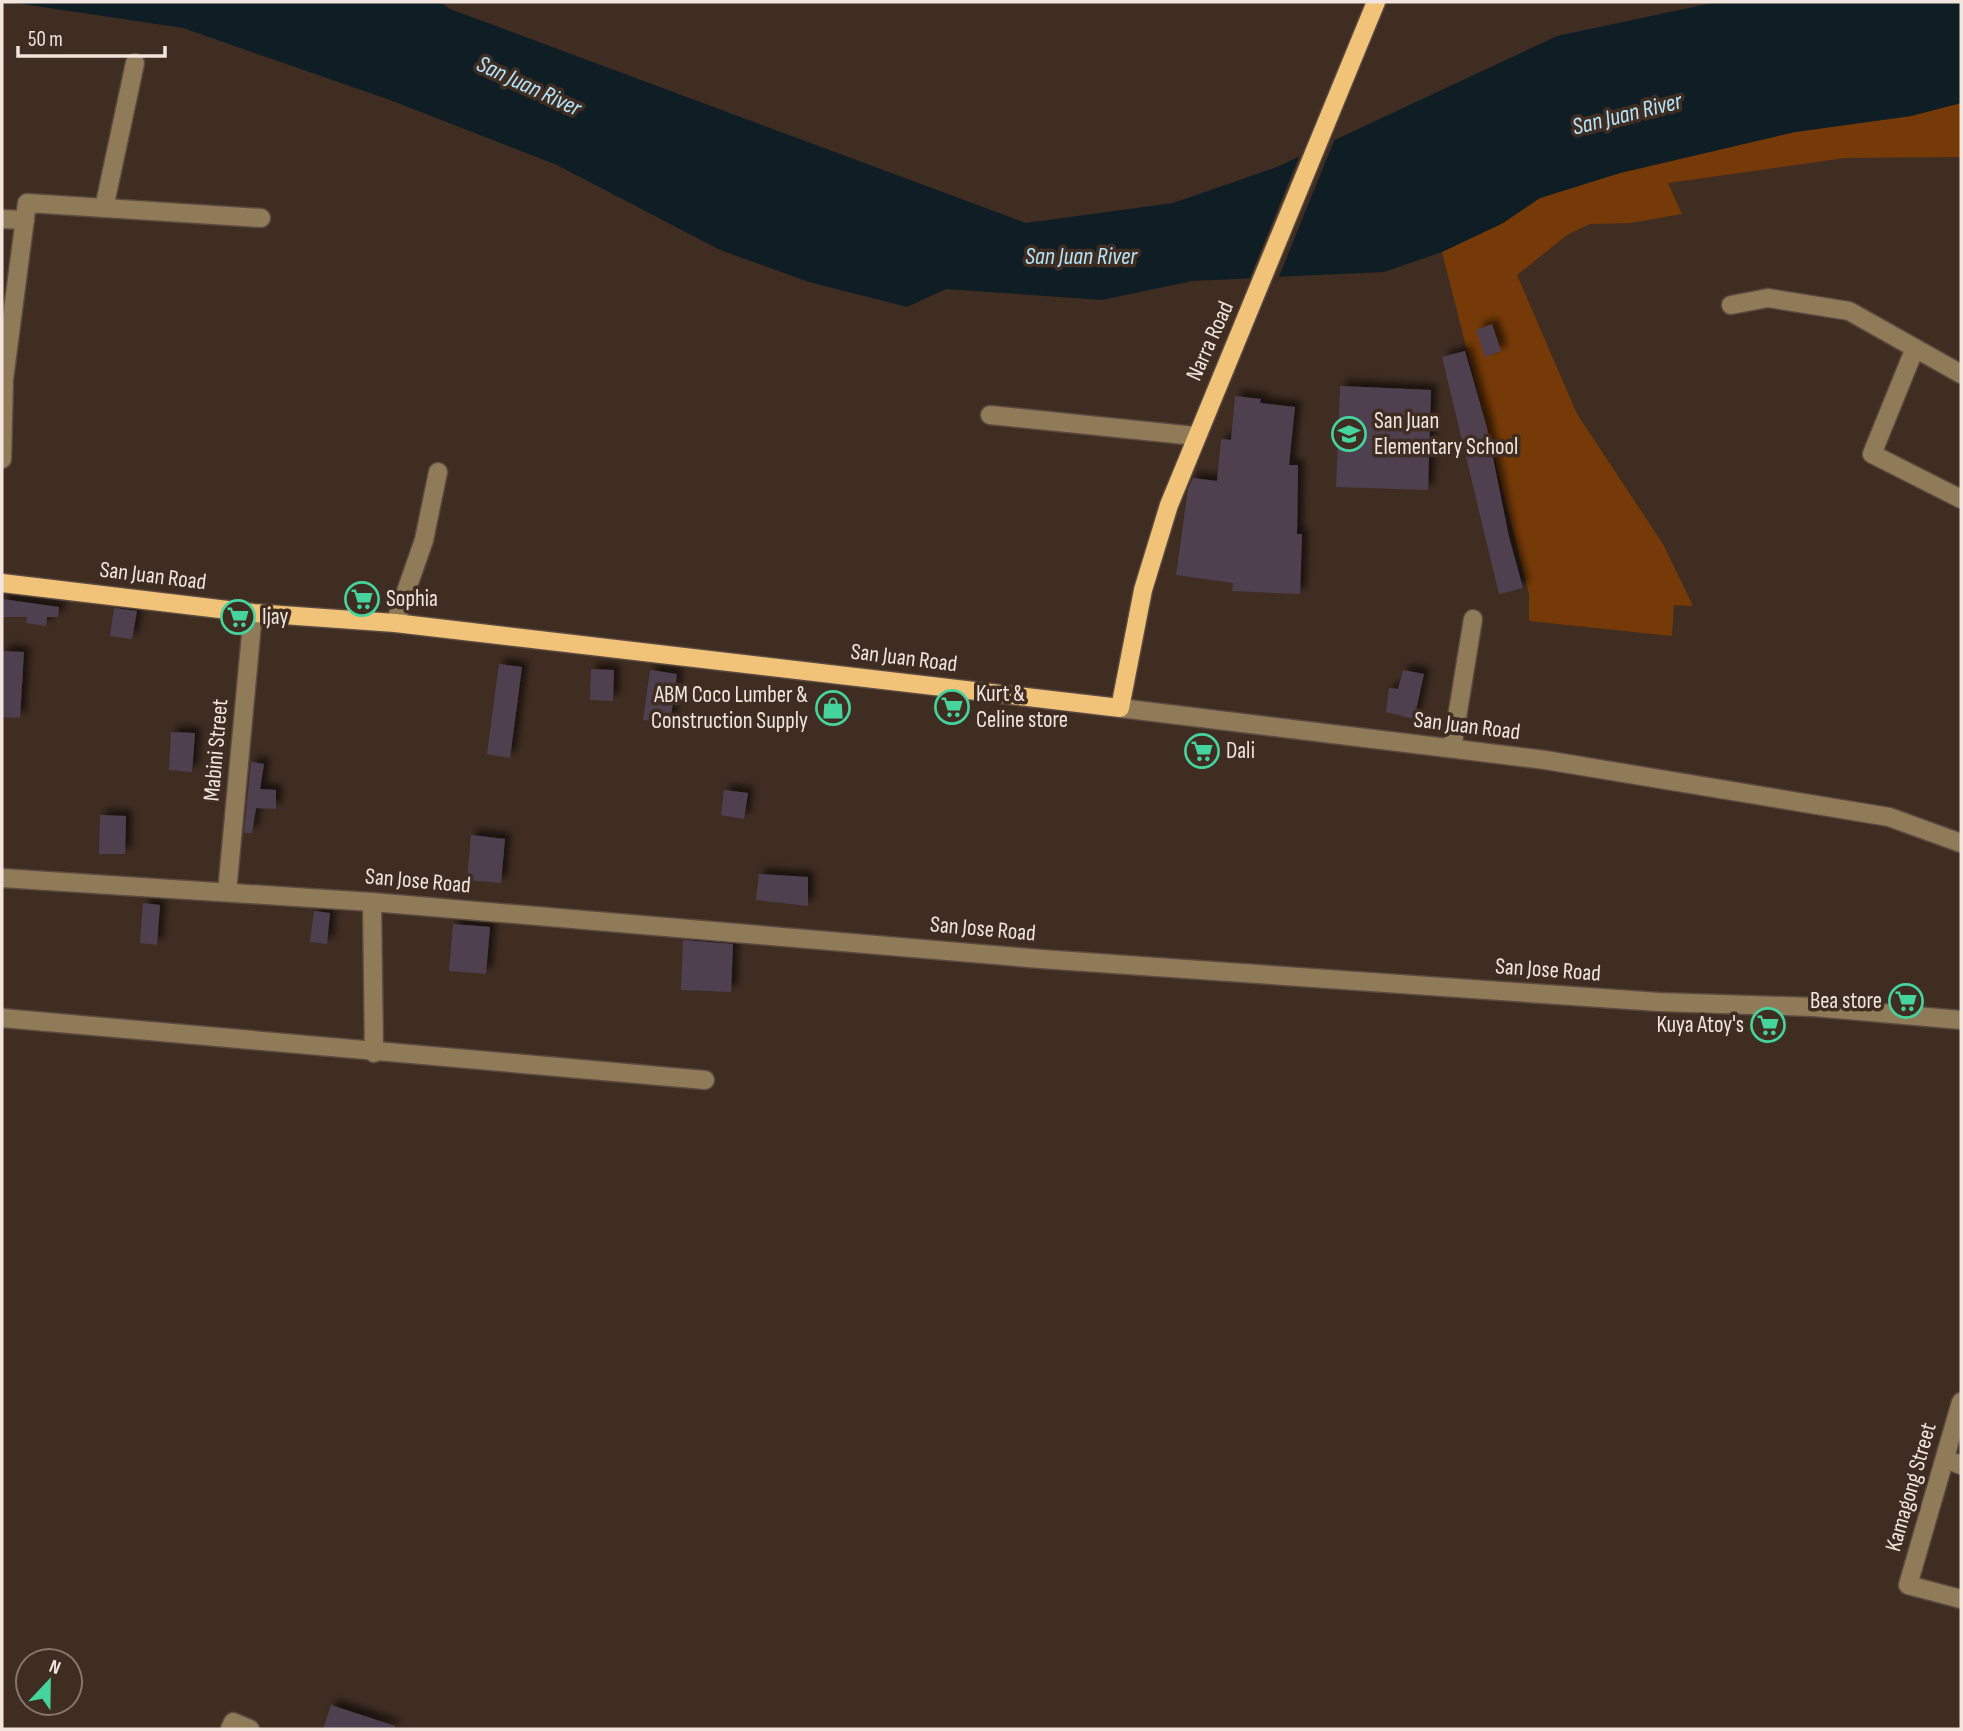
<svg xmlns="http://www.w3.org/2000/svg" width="1963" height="1731" font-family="'Sofia Sans Condensed',sans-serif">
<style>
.green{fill:#753a07}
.water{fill:#0f1e25}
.pier{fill:#3f2d22}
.building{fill:#4f4050;filter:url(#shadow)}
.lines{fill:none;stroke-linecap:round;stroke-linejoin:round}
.minor-casing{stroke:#5b4a40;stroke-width:21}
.major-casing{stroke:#5b4a40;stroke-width:21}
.minor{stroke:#907b59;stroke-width:18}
.major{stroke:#f0c379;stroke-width:18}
.labels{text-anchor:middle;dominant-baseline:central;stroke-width:7;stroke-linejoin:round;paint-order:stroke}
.street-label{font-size:23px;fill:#f1e5dd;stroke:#3f2d22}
.poi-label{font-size:23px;fill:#f1e5dd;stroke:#3f2d22;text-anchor:start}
.water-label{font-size:24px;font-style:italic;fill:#b3e5fd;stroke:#3f2d22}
</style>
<defs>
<filter id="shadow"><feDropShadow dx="6" dy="-6" stdDeviation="3.5" flood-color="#0009"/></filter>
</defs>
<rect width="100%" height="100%" fill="#3f2d22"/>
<!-- green -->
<path class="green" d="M1961,103V157L1845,158L1668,183L1682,214L1630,223L1590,224L1567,235L1517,275L1577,414L1663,544L1693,606L1674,605L1672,636L1529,621V594L1442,252L1503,223L1540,198L1620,173L1795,132L1911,116Z"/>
<!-- water -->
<path class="water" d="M9,2H440L450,9L1026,223L1173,203L1277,167L1557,36L1717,2H1961V103L1911,116L1795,132L1620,173L1540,198L1503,223L1442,252L1384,272L1192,281L1102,300L946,289L907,307L809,282L720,250L557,165L390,100L183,28Z"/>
<!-- pier -->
<path class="pier" d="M1336,136L1278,279L1249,280L1301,152Z"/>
<!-- building -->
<g class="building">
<path d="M1492,324L1501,351L1485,357L1476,330Z"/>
<path d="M1465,351L1487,428L1509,537L1523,588L1499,594L1442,357Z"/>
<path d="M1340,386L1431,390L1428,490L1336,487Z"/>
<path d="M1235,396L1261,399L1260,403L1295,407L1289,465H1298L1297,534H1302L1300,594L1232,591L1233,583L1176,575L1188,489L1193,478L1217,481L1221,439L1231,440Z"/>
<path d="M2,599L59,607L58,617H47L46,626L26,623L27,617H2Z"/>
<path d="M114,608L137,611L132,639L110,636Z"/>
<path d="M2,651L24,652L20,718L2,717Z"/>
<path d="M499,664L522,667L510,758L487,754Z"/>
<path d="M591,669L614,670L613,701L590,700Z"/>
<path d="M650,670L677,674L670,723L643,720Z"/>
<path d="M1403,670L1424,674L1414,719L1386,712L1389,688L1398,689Z"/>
<path d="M171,732L195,733L192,772L169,770Z"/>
<path d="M251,762L264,764L260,789L276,790V809L256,808L252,833H244Z"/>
<path d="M724,790L748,793L744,819L721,815Z"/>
<path d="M100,815L126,816L125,854H99Z"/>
<path d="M471,835L505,839L501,883L467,880Z"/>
<path d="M759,874L808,877V906L756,900Z"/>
<path d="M143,903L160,905L157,945L140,943Z"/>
<path d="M314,911L330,913L327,944L310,942Z"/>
<path d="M453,924L490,927L486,974L449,971Z"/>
<path d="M683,940L733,944L731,992L681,990Z"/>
<path d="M331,1705L395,1726L394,1729H323Z"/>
</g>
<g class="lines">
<!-- minor casing -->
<g class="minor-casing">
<g id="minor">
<path d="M104,208L135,63"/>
<path d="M2,219L25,220"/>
<path d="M1731,305L1768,298L1849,311L1961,374"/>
<path d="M1915,348L1872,454L1961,499"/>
<path d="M990,415L1195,436"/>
<path d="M2,459L4,379L27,203L261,218"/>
<path d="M395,623L424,540L438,472"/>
<path d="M1120,708L1545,760L1889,817L1961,843"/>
<path d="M1452,748L1473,619"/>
<path d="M2,878L372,902L1041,959L1659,1002L1813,1007L1961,1020"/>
<path d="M227,892L253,613"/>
<path d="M372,902L374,1053"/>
<path d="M2,1018L705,1080"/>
<path d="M1961,1402L1908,1585L1961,1599"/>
<path d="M1945,1459L1961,1465"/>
<path d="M230,1729L233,1722L250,1729"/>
</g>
</g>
<!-- major casing -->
<g class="major-casing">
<path id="major" d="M2,583L253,613L395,623L1120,708L1143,590L1169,505L1376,2"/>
</g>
<!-- minor -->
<use href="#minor" class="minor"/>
<!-- major -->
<use href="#major" class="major"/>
</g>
<!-- icons -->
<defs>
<g id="school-ring" transform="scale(1.75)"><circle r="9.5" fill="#3f2d22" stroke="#46d49e" stroke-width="1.5"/><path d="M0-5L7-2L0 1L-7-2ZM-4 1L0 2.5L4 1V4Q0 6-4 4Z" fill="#46d49e"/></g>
<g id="supermarket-ring" transform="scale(1.75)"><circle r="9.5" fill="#3f2d22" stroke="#46d49e" stroke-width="1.5"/><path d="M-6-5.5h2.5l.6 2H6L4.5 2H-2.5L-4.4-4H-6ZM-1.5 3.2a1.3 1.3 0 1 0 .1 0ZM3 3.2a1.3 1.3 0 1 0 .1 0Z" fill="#46d49e"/></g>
<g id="shop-ring" transform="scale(1.75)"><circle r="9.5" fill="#3f2d22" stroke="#46d49e" stroke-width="1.5"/><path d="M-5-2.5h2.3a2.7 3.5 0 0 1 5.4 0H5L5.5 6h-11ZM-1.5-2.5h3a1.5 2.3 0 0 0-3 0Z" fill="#46d49e"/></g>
</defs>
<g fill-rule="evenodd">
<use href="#school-ring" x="1349" y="434"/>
<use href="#supermarket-ring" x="362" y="599"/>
<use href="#supermarket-ring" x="238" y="617"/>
<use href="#supermarket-ring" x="952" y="707"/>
<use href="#shop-ring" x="833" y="708"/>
<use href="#supermarket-ring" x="1202" y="751"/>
<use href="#supermarket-ring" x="1906" y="1001"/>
<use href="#supermarket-ring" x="1768" y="1025"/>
</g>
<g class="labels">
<!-- street labels -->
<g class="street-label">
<text transform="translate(1210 341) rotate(-66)">Narra Road</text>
<text transform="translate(153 576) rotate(7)">San Juan Road</text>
<text transform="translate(904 658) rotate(7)">San Juan Road</text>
<text transform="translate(1467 726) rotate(7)">San Juan Road</text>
<text transform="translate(216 750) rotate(-85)">Mabini Street</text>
<text transform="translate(418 881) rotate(5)">San Jose Road</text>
<text transform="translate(983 929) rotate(5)">San Jose Road</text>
<text transform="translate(1548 970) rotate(4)">San Jose Road</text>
<text transform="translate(1911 1487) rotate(-74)">Kamagong Street</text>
</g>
<!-- poi labels -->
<g class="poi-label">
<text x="1374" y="421">San Juan<tspan x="1374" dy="26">Elementary School</tspan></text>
<text x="386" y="599">Sophia</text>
<text x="262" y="617">Ijay</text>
<text x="976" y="694">Kurt &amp;<tspan x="976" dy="26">Celine store</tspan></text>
<text x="808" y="695" text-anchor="end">ABM Coco Lumber &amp;<tspan x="808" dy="26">Construction Supply</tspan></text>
<text x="1226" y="751">Dali</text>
<text x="1882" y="1001" text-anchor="end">Bea store</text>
<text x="1744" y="1025" text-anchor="end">Kuya Atoy's</text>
</g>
<!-- water labels -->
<g class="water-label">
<text transform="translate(529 86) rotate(25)">San Juan River</text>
<text transform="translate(1627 114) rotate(-14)">San Juan River</text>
<text x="1081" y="256">San Juan River</text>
</g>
</g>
<!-- border -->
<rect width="1963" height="1731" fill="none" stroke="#f1e5dd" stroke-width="7"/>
<!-- north arrow -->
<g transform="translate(49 1682) rotate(22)"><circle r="33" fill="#3f2d22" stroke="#86776d" stroke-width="2"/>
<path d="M0-5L12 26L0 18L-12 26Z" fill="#46d49e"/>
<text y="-10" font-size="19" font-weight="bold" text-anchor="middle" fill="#f1e5dd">N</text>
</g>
<!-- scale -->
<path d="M18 46v10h147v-10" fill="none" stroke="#f1e5dd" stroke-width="3.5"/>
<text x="28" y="46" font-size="21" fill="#f1e5dd" stroke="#3f2d22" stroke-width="5" paint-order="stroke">50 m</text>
</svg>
